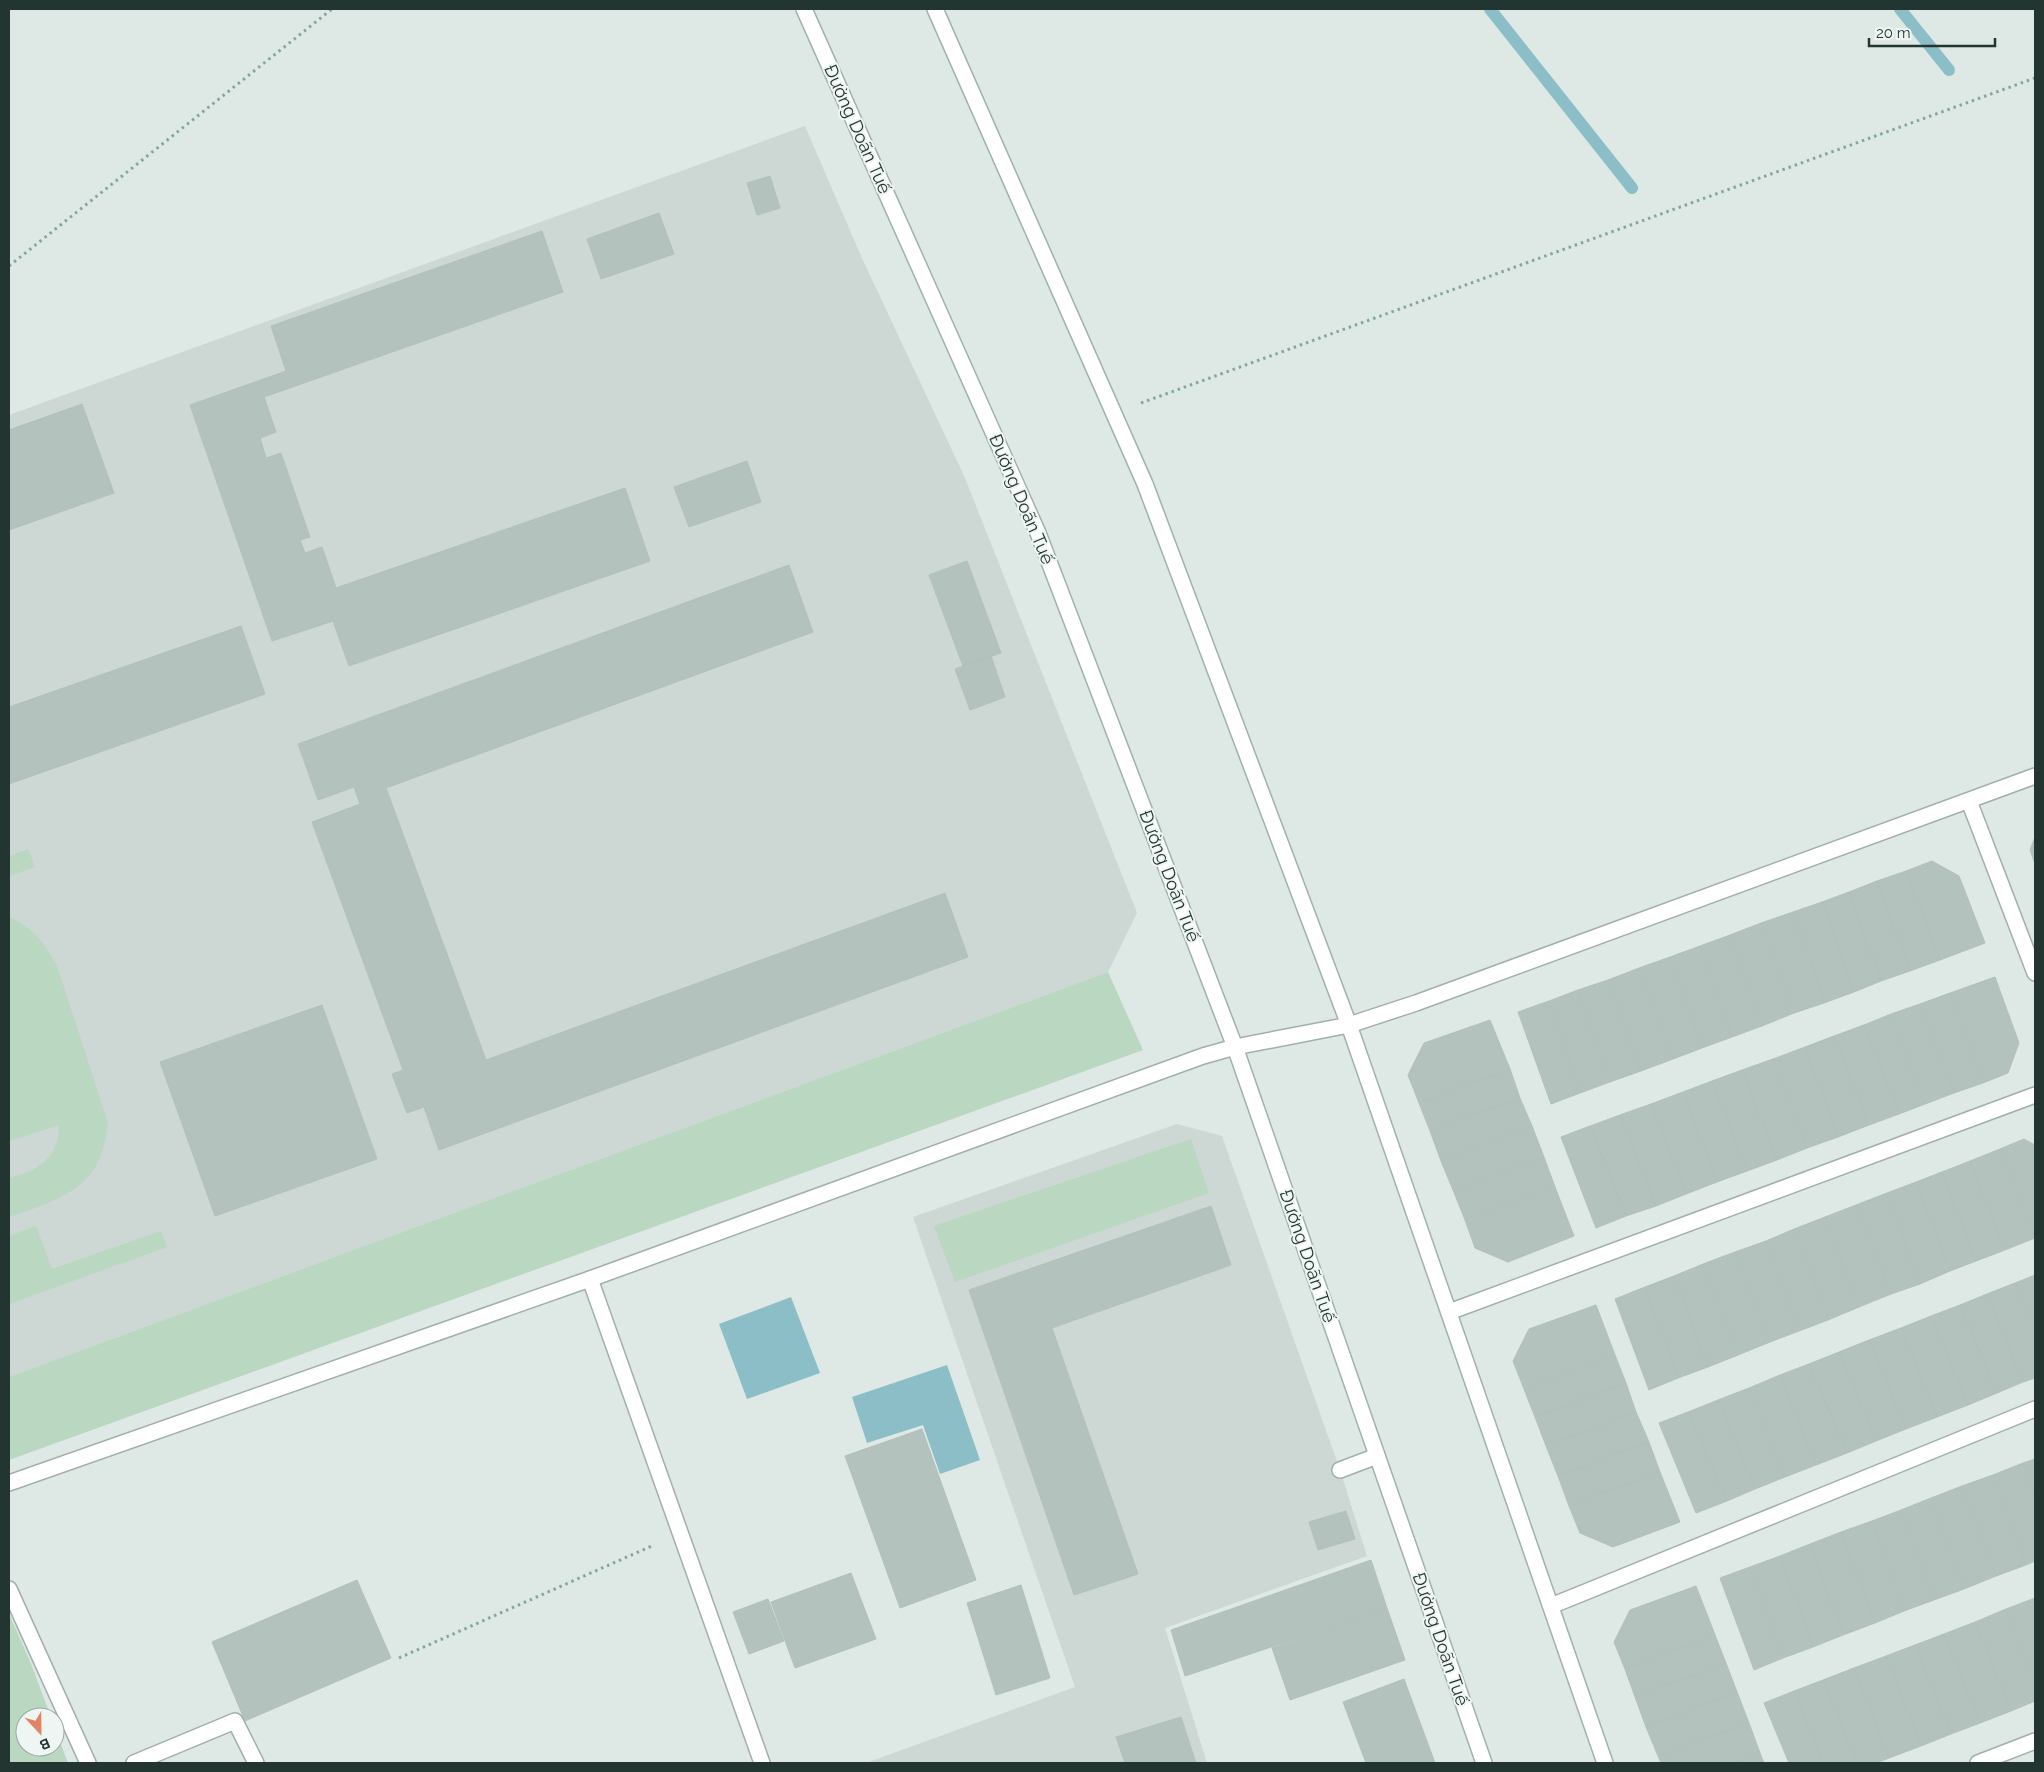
<svg xmlns="http://www.w3.org/2000/svg" width="2044" height="1772" font-family="Raleway,sans-serif">
<style>
.built{fill:#cdd7d3}
.green{fill:#b9d7c1}
.water{fill:#8cbec7}
.lines{fill:none;stroke-linecap:round;stroke-linejoin:round}
.stream{stroke:#8cbec7;stroke-width:12}
.building{fill:#b4c2bd;stroke:#b2c0ba}
.lane-casing{stroke:#a2afaa;stroke-width:18}
.street-casing{stroke:#a2afaa;stroke-width:18}
.secondary-casing{stroke:#9fb2ab;stroke-width:18}
.path{stroke:#82a89c;stroke-width:3;stroke-dasharray:2.5 4;stroke-linecap:butt}
.lane{stroke:#fff;stroke-width:15}
.street{stroke:#fff;stroke-width:15}
.secondary{stroke:#fff;stroke-width:15}
.labels{text-anchor:middle;dominant-baseline:central;stroke-width:4;stroke-linejoin:round;paint-order:stroke}
.street-label{font-size:18px;fill:#223530;stroke:#eef5f2}
</style>
<rect width="100%" height="100%" fill="#dee8e4"/>
<!-- built -->
<g class="built">
<path d="M805,126L861,256L965,478L1137,913L1108,972L9,1377V415Z"/>
<path d="M1177,1124L1222,1136L1340,1470L1367,1556L1165,1628L1207,1763H866L1075,1687L913,1217Z"/>
</g>
<!-- green -->
<g class="green">
<path d="M28,849L35,867L9,876V856Z"/>
<path d="M9,917C32,926 45,944 57,966L108,1123C106,1136 104,1151 97,1164C79,1196 41,1206 9,1217V1178C39,1171 59,1157 59,1125L9,1141Z"/>
<path d="M1108,972L1143,1050L9,1460V1377Z"/>
<path d="M1191,1139L1209,1193L955,1282L934,1226Z"/>
<path d="M36,1226L52,1269L161,1231L167,1247L9,1304V1236Z"/>
<path d="M9,1614L30,1661L51,1717H25V1747H55V1729L68,1763H9Z"/>
</g>
<!-- water -->
<g class="water">
<path d="M791,1297L820,1373L747,1399L719,1324Z"/>
<path d="M947,1365L980,1460L940,1474L923,1425L867,1443L852,1397Z"/>
</g>
<g class="lines">
<!-- stream -->
<g class="stream">
<path d="M1490,9L1632,188"/>
<path d="M1900,9L1949,70"/>
</g>
</g>
<!-- building -->
<g class="building">
<path d="M770,176L780,208L757,215L747,183Z"/>
<path d="M659,213L674,254L601,279L587,239Z"/>
<path d="M542,231L563,292L264,397L276,432L260,438L266,458L281,453L310,537L300,540L305,553L322,547L336,588L625,488L650,561L349,666L333,621L272,641L190,405L286,371L271,326Z"/>
<path d="M82,404L114,493L9,530V430Z"/>
<path d="M747,461L761,502L689,527L674,487Z"/>
<path d="M967,561L1001,653L963,666L929,575Z"/>
<path d="M789,565L813,632L386,788L486,1060L945,893L968,957L439,1150L424,1107L407,1113L392,1074L403,1070L312,822L360,804L354,787L318,800L298,744Z"/>
<path d="M241,626L265,694L9,784V707Z"/>
<path d="M991,656L1005,697L970,710L955,669Z"/>
<path d="M2035,837V864L2030,850Z"/>
<path d="M1932,861L1959,876L1985,943L1940,960L1906,871Z"/>
<path d="M1906,871L1940,960L1910,971L1877,881Z"/>
<path d="M1877,881L1910,971L1881,981L1849,892Z"/>
<path d="M1849,892L1881,981L1854,992L1822,902Z"/>
<path d="M1822,902L1854,992L1824,1003L1793,912Z"/>
<path d="M1793,912L1824,1003L1794,1013L1761,923Z"/>
<path d="M1761,923L1794,1013L1762,1026L1730,935Z"/>
<path d="M1730,935L1762,1026L1732,1037L1700,946Z"/>
<path d="M1700,946L1732,1037L1702,1048L1670,957Z"/>
<path d="M1670,957L1702,1048L1673,1059L1639,968Z"/>
<path d="M1639,968L1673,1059L1641,1071L1608,980Z"/>
<path d="M1995,977L2019,1043L2008,1073L1983,1083L1950,993Z"/>
<path d="M1608,980L1641,1071L1610,1082L1578,990Z"/>
<path d="M1578,990L1610,1082L1580,1093L1549,1001Z"/>
<path d="M1950,993L1983,1083L1954,1093L1920,1004Z"/>
<path d="M1549,1001L1580,1093L1551,1104L1518,1012Z"/>
<path d="M1920,1004L1954,1093L1925,1104L1891,1014Z"/>
<path d="M322,1005L377,1159L215,1216L160,1062Z"/>
<path d="M1891,1014L1925,1104L1899,1114L1864,1025Z"/>
<path d="M1490,1020L1510,1069L1419,1103L1408,1075L1424,1043Z"/>
<path d="M1864,1025L1899,1114L1869,1125L1834,1036Z"/>
<path d="M1834,1036L1869,1125L1838,1137L1805,1047Z"/>
<path d="M1805,1047L1838,1137L1807,1148L1773,1059Z"/>
<path d="M1773,1059L1807,1148L1777,1160L1742,1070Z"/>
<path d="M1510,1069L1520,1098L1430,1131L1419,1103Z"/>
<path d="M1742,1070L1777,1160L1747,1171L1712,1081Z"/>
<path d="M1712,1081L1747,1171L1717,1182L1683,1092Z"/>
<path d="M1683,1092L1717,1182L1686,1194L1651,1104Z"/>
<path d="M1520,1098L1532,1126L1441,1161L1430,1131Z"/>
<path d="M1651,1104L1686,1194L1656,1206L1620,1115Z"/>
<path d="M1620,1115L1656,1206L1626,1216L1590,1126Z"/>
<path d="M1532,1126L1544,1157L1453,1190L1441,1161Z"/>
<path d="M1590,1126L1626,1216L1596,1228L1561,1137Z"/>
<path d="M2024,1139L2035,1145V1238L2000,1149Z"/>
<path d="M2000,1149L2035,1238L2005,1250L1970,1161Z"/>
<path d="M1544,1157L1555,1187L1465,1220L1453,1190Z"/>
<path d="M1970,1161L2005,1250L1976,1261L1942,1172Z"/>
<path d="M1942,1172L1976,1261L1950,1271L1916,1182Z"/>
<path d="M1916,1182L1950,1271L1920,1284L1887,1193Z"/>
<path d="M1555,1187L1574,1236L1508,1262L1475,1248L1465,1220Z"/>
<path d="M1887,1193L1920,1284L1891,1294L1856,1205Z"/>
<path d="M1856,1205L1891,1294L1859,1307L1825,1217Z"/>
<path d="M1211,1206L1231,1265L1052,1328L1138,1574L1074,1595L969,1290Z"/>
<path d="M1825,1217L1859,1307L1828,1320L1794,1229Z"/>
<path d="M1794,1229L1828,1320L1799,1331L1766,1241Z"/>
<path d="M1766,1241L1799,1331L1770,1342L1735,1252Z"/>
<path d="M1735,1252L1770,1342L1738,1355L1703,1264Z"/>
<path d="M1703,1264L1738,1355L1708,1367L1674,1276Z"/>
<path d="M2035,1275V1332L2015,1283Z"/>
<path d="M1674,1276L1708,1367L1678,1378L1645,1287Z"/>
<path d="M2015,1283L2035,1332V1378L2023,1382L1987,1294Z"/>
<path d="M1645,1287L1678,1378L1649,1390L1615,1299Z"/>
<path d="M1987,1294L2023,1382L1997,1393L1960,1305Z"/>
<path d="M1596,1305L1615,1355L1524,1389L1513,1361L1529,1329Z"/>
<path d="M1960,1305L1997,1393L1968,1405L1931,1316Z"/>
<path d="M1931,1316L1968,1405L1937,1417L1901,1328Z"/>
<path d="M1901,1328L1937,1417L1906,1429L1869,1340Z"/>
<path d="M1869,1340L1906,1429L1876,1441L1839,1352Z"/>
<path d="M1839,1352L1876,1441L1847,1453L1809,1364Z"/>
<path d="M1615,1355L1626,1383L1535,1417L1524,1389Z"/>
<path d="M1809,1364L1847,1453L1816,1465L1780,1375Z"/>
<path d="M1780,1375L1816,1465L1785,1477L1749,1388Z"/>
<path d="M1626,1383L1636,1412L1546,1446L1535,1417Z"/>
<path d="M1749,1388L1785,1477L1755,1489L1718,1400Z"/>
<path d="M1718,1400L1755,1489L1727,1501L1688,1412Z"/>
<path d="M1636,1412L1649,1442L1558,1476L1546,1446Z"/>
<path d="M1688,1412L1727,1501L1696,1513L1659,1423Z"/>
<path d="M922,1429L976,1580L900,1608L845,1456Z"/>
<path d="M1649,1442L1660,1472L1569,1506L1558,1476Z"/>
<path d="M2035,1459V1498L2023,1463Z"/>
<path d="M2023,1463L2035,1498V1561L2026,1565L1993,1475Z"/>
<path d="M1660,1472L1680,1522L1613,1547L1580,1533L1569,1506Z"/>
<path d="M1993,1475L2026,1565L1996,1576L1962,1486Z"/>
<path d="M1962,1486L1996,1576L1964,1589L1931,1498Z"/>
<path d="M1931,1498L1964,1589L1934,1600L1901,1510Z"/>
<path d="M1901,1510L1934,1600L1904,1611L1872,1521Z"/>
<path d="M1346,1511L1355,1539L1318,1550L1309,1522Z"/>
<path d="M1872,1521L1904,1611L1875,1623L1841,1532Z"/>
<path d="M1841,1532L1875,1623L1843,1635L1810,1544Z"/>
<path d="M1810,1544L1843,1635L1813,1647L1780,1556Z"/>
<path d="M1780,1556L1813,1647L1783,1658L1750,1567Z"/>
<path d="M1371,1560L1387,1608L1185,1676L1171,1630Z"/>
<path d="M1750,1567L1783,1658L1754,1670L1720,1578Z"/>
<path d="M851,1573L876,1639L795,1668L771,1602Z"/>
<path d="M357,1580L391,1658L245,1721L212,1642Z"/>
<path d="M1021,1585L1050,1678L996,1695L967,1603Z"/>
<path d="M1696,1586L1715,1635L1625,1669L1614,1642L1630,1610Z"/>
<path d="M2035,1598V1684L2006,1609Z"/>
<path d="M768,1599L784,1641L749,1654L733,1612Z"/>
<path d="M1387,1608L1405,1660L1290,1700L1272,1648Z"/>
<path d="M2006,1609L2035,1684V1701L2011,1711L1975,1622Z"/>
<path d="M1975,1622L2011,1711L1980,1723L1944,1634Z"/>
<path d="M1944,1634L1980,1723L1951,1734L1915,1645Z"/>
<path d="M1715,1635L1726,1663L1635,1697L1625,1669Z"/>
<path d="M1915,1645L1951,1734L1921,1746L1886,1656Z"/>
<path d="M1886,1656L1921,1746L1889,1758L1854,1668Z"/>
<path d="M1726,1663L1737,1692L1646,1727L1635,1697Z"/>
<path d="M1854,1668L1889,1758L1876,1763H1857L1823,1680Z"/>
<path d="M1404,1679L1435,1763H1366L1343,1702Z"/>
<path d="M1823,1680L1857,1763H1823L1794,1691Z"/>
<path d="M1794,1691L1823,1763H1789L1764,1703Z"/>
<path d="M1737,1692L1749,1723L1658,1756L1646,1727Z"/>
<path d="M1181,1717L1196,1763H1125L1116,1737Z"/>
<path d="M1749,1723L1760,1753L1733,1763H1661L1658,1756Z"/>
<path d="M1760,1753L1764,1763H1733Z"/>
</g>
<g class="lines">
<!-- lane casing -->
<g class="lane-casing">
<g id="lane">
<path d="M1340,1470L1377,1456"/>
<path d="M134,1763L235,1721L256,1763"/>
</g>
</g>
<!-- street casing -->
<g class="street-casing">
<g id="street">
<path d="M1969,801L2035,973"/>
<path d="M590,1279L762,1763"/>
<path d="M1449,1312L2035,1095"/>
<path d="M9,1483L590,1279L1203,1056L1235,1047L1349,1025L1416,1003L2035,776"/>
<path d="M9,1589L88,1763"/>
<path d="M1551,1606L2035,1409"/>
<path d="M1978,1763L2035,1741"/>
</g>
</g>
<!-- secondary casing -->
<g class="secondary-casing">
<g id="secondary">
<path d="M804,9L1038,533L1235,1047L1484,1763"/>
<path d="M935,9L1145,484L1349,1025L1605,1763"/>
</g>
</g>
<!-- path -->
<g class="path">
<path d="M9,266L332,9"/>
<path d="M1141,403L2035,78"/>
<path d="M399,1658L654,1545"/>
</g>
<!-- lane -->
<use href="#lane" class="lane"/>
<!-- street -->
<use href="#street" class="street"/>
<!-- secondary -->
<use href="#secondary" class="secondary"/>
</g>
<g class="labels">
<!-- street labels -->
<g class="street-label">
<text transform="translate(858 129) rotate(66)">Đường Doãn Tuế</text>
<text transform="translate(1022 499) rotate(67)">Đường Doãn Tuế</text>
<text transform="translate(1170 876) rotate(69)">Đường Doãn Tuế</text>
<text transform="translate(1308 1256) rotate(71)">Đường Doãn Tuế</text>
<text transform="translate(1441 1639) rotate(71)">Đường Doãn Tuế</text>
</g>
</g>
<!-- border -->
<rect width="2044" height="1772" fill="none" stroke="#223530" stroke-width="20"/>
<!-- north arrow -->
<g transform="translate(40 1732) rotate(158)"><circle r="24" fill="#eef5f2" stroke="#9ca8a4"/>
<path d="M0-4L9 19L0 12L-9 19Z" fill="#e18364"/>
<text y="-8" font-size="14" font-weight="bold" text-anchor="middle" fill="#223530">B</text>
</g>
<!-- scale -->
<path d="M1869 38v8h126v-8" fill="none" stroke="#223530" stroke-width="2.5"/>
<text x="1876" y="38" font-size="15" fill="#223530" stroke="#eef5f2" stroke-width="4" paint-order="stroke">20 m</text>
</svg>
